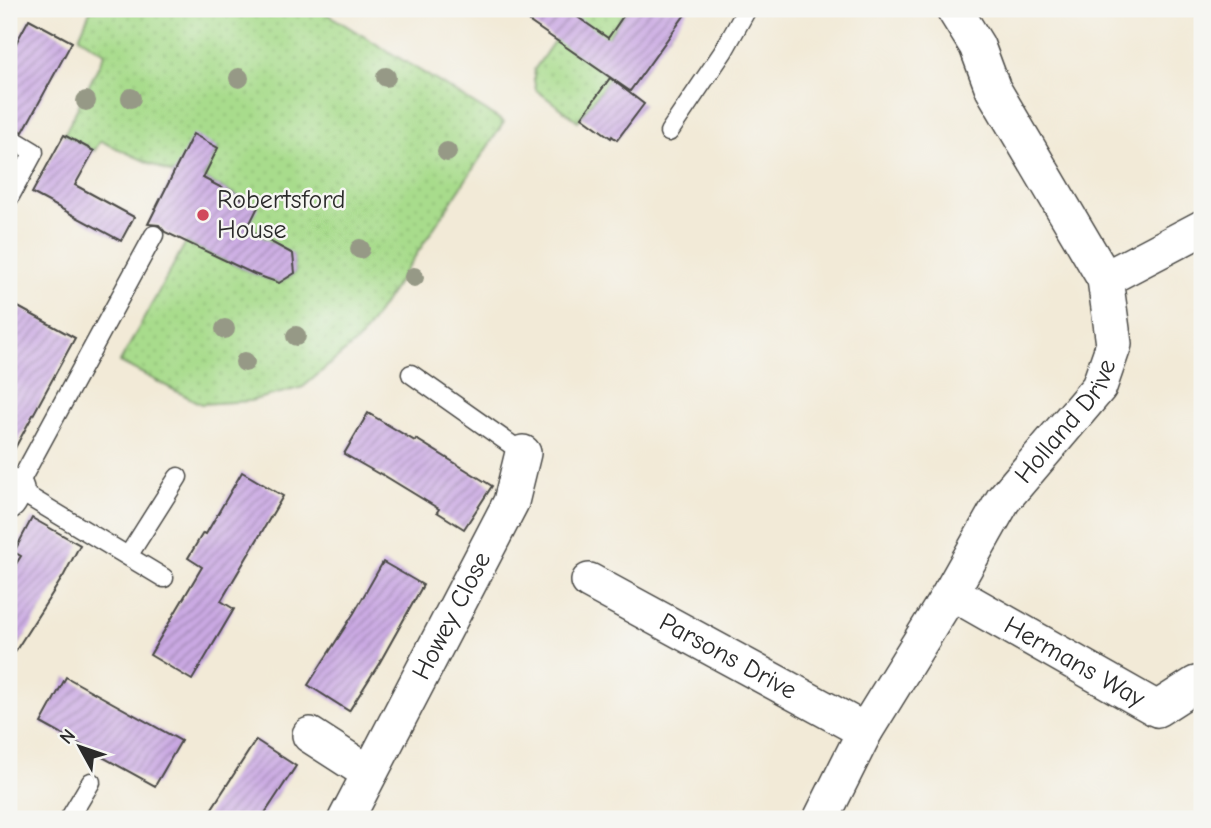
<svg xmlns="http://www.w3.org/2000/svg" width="1211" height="828" font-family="'Comic Neue',sans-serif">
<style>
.park{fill:url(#park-dots);stroke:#6a845c;stroke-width:2}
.building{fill:url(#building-hatch)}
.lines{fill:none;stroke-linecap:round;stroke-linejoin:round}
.service-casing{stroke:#494845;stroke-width:21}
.minor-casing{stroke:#494845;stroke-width:38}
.service{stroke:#fff;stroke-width:18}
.minor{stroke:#fff;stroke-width:35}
.tree{fill:#969986}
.poi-dot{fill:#d1495b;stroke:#f6f6f2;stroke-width:2.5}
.labels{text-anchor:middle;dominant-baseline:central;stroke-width:5;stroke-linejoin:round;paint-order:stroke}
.poi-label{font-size:26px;fill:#2b2b2b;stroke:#f6f6f2;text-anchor:start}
.street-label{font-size:26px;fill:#2b2b2b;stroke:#f6f6f2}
</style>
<defs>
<pattern id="park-dots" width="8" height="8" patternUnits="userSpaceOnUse" patternTransform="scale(1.75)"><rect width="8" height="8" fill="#a8dc8c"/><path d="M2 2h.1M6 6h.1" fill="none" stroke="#91bd79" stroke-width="1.8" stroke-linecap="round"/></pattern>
<pattern id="building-hatch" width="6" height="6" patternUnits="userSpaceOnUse" patternTransform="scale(1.75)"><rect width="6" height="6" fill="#caa9e3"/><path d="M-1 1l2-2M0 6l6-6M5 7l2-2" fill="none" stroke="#a48ab8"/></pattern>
</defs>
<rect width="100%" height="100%" fill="#f6f6f2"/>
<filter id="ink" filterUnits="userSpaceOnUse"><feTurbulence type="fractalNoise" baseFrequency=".0143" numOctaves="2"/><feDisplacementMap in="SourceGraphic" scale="14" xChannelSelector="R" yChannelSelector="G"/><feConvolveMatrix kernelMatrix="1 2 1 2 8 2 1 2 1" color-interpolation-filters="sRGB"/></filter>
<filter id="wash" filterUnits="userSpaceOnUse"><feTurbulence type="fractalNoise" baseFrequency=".00686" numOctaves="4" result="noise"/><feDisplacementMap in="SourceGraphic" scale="28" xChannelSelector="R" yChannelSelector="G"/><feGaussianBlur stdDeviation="1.57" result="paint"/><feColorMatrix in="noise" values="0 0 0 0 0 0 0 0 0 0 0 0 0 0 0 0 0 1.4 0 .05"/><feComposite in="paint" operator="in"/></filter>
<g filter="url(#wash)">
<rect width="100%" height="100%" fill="#f2ead7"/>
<!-- park -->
<g class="park">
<path d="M91,9H319L504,122L361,338L303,387L250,401L201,404L120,362L186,242L254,274L279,283L295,273L293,255L247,229L257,206L203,178L218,148L173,174L101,141L94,151L64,135L105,53L79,37Z"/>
<path d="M566,9H628L598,51L601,70L610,78L578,121L536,90L534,80V70L573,14Z"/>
</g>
<g id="blocks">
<!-- building -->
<g class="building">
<path d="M511,9H566L608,38L628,9H689L630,91Z"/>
<path d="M29,19L72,42L23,132L9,126V56Z"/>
<path d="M610,78L644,104L617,140L612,136L611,138L582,117Z"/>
<path d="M193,134L218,148L203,178L258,207L247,229L293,254L295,273L279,283L254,274L165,232L159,225L148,224Z"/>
<path d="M64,135L94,151L75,185L134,217L121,241L32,193Z"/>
<path d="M9,302L75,338L9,459Z"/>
<path d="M368,413L415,441L416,439L492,486L464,529L437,512L439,509L380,473L379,474L344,454Z"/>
<path d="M242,472L283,496L221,601L234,609L192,680L150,655L202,567L188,558L203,533L206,534Z"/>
<path d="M32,518L80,545L64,575L9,661V575L21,556L14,552Z"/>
<path d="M383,562L423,585L380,662L349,711L308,685L354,613Z"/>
<path d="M66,677L181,741L155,786L41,723Z"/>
<path d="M256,740L296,766L261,819H205Z"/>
</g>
</g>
</g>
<g filter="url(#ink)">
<use href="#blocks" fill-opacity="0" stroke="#494845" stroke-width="2"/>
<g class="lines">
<!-- service casing -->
<g class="service-casing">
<g id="service">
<path d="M669,132L723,52L747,9"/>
<path d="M9,137L34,152L9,198"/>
<path d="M154,235L16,489L164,578"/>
<path d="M411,374L523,453"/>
<path d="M128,556L178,477"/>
<path d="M69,819L91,782"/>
</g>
</g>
<!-- minor casing -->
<g class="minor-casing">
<g id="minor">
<path d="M1105,279L1202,228"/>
<path d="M9,485L16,489L9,501"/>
<path id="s1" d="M589,581L865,731"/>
<path id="s2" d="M951,592L1157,709L1196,684"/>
<path d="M310,735L369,773"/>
<path id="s3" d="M346,819L511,502L523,453"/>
<path id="s4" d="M821,819L865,731L951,592L1003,500L1099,387L1114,344L1105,279L993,89L977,46L954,9"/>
</g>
</g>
<!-- service -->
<use href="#service" class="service"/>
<!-- minor -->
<use href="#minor" class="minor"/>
</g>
<!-- trees -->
<g class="tree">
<circle cx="386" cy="77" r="10"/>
<circle cx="239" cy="78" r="10"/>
<circle cx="131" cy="98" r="10"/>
<circle cx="86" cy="101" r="10"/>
<circle cx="447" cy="152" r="10"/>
<circle cx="360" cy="249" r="10"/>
<circle cx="414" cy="277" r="10"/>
<circle cx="225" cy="329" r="10"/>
<circle cx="296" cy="336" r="10"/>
<circle cx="245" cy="362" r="10"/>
</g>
</g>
<!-- markers -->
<circle class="poi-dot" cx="203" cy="215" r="7"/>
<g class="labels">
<!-- poi labels -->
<g class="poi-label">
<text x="217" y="200">Robertsford<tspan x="217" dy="30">House</tspan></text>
</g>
<!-- street labels -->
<g class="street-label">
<text stroke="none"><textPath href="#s4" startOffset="469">Holland Drive</textPath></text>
<text stroke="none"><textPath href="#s3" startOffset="229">Howey Close</textPath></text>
<text stroke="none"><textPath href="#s1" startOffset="158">Parsons Drive</textPath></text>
<text stroke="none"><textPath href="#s2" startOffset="142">Hermans Way</textPath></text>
</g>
</g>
<!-- margin -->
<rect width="1211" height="828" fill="none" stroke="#f6f6f2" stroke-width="35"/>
<!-- north arrow -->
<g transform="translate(80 747) rotate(310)" stroke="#f6f6f2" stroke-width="5" paint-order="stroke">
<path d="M0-5L12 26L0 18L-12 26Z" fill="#2b2b2b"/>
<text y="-10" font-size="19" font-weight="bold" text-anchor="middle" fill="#2b2b2b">N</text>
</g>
</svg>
